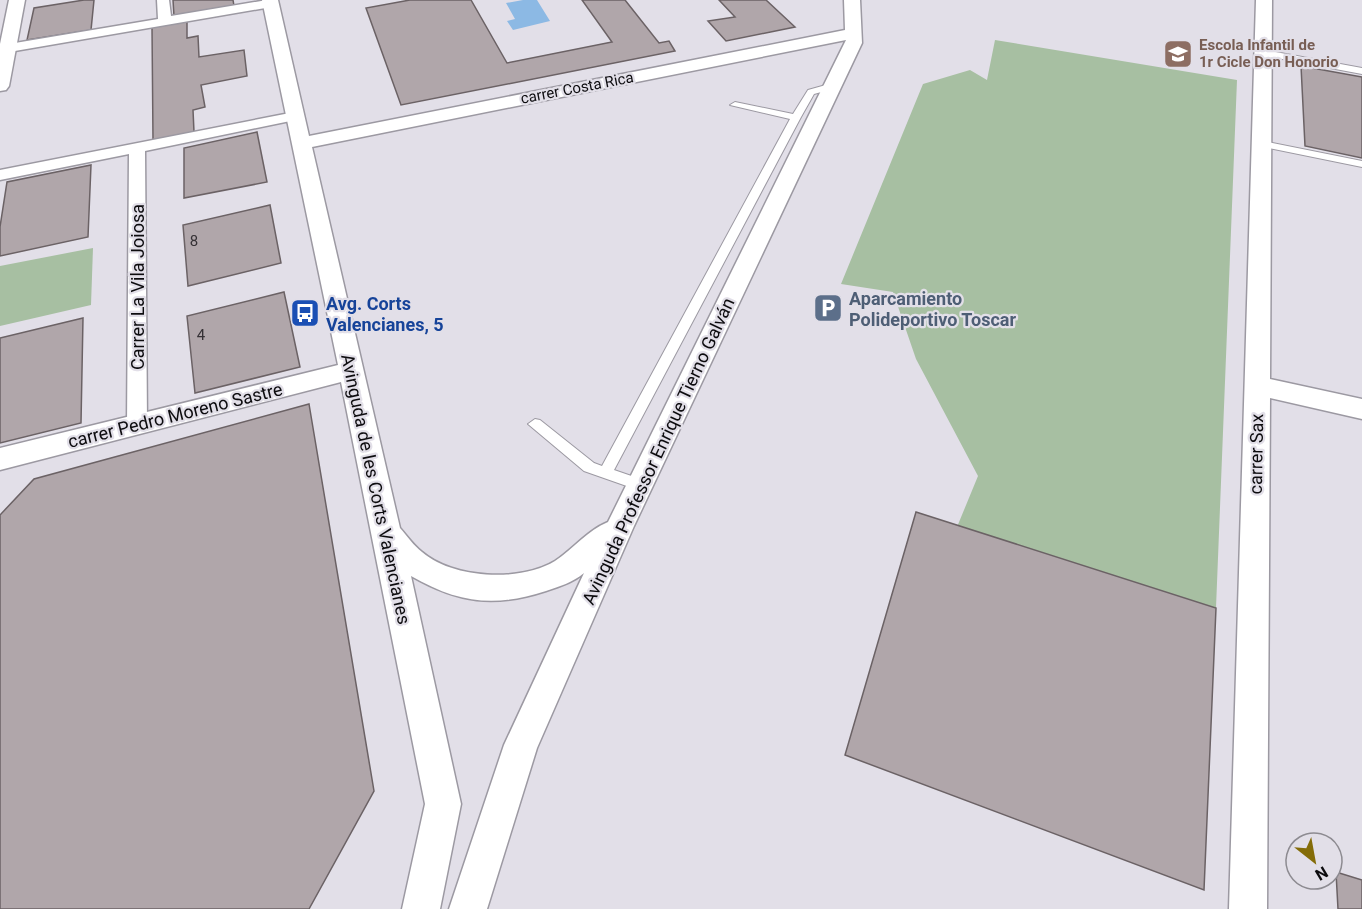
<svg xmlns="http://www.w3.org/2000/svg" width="1362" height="909" font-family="Roboto,sans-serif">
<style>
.green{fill:#a7bfa2}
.water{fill:#8cb9e4}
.building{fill:#b0a6aa;stroke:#6b6265;stroke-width:1.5}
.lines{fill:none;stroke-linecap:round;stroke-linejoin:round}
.service-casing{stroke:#9c99a2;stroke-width:2}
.pedestrian-casing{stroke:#9c99a2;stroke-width:3}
.minor-casing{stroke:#9c99a2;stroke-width:3}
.service{fill:#fff;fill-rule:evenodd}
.pedestrian{fill:#fff;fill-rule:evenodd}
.minor{fill:#fff;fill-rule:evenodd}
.labels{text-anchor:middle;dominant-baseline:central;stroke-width:4.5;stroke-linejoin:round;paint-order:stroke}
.far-education-label{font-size:15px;font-weight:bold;fill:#785e54;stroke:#e2dfe8;text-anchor:start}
.far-street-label{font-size:15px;fill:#0d0c0f;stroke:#e2dfe8}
.number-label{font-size:15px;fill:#363236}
.street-label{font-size:18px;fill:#0d0c0f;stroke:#e2dfe8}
.service-label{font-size:18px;font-weight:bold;fill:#4e5e75;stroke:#e2dfe8;text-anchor:start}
.transit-label{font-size:18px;font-weight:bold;fill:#164399;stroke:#e2dfe8;text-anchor:start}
</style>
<rect width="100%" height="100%" fill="#e2dfe8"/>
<!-- green -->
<g class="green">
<path d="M995,40L1237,80L1216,608L957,527L978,476L916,359L893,292L841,284L923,84L970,70L987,80Z"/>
<path d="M93,248L91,305L0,326V266Z"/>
</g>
<!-- water -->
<path class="water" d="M523,0H537L550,21L513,30L507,21L515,19L506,3Z"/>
<!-- building -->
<g class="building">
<path d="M84,0H94L91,30L27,40L34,8Z"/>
<path d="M173,0H233L234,6L174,16Z"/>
<path d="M410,0H471L507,63L612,42L582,0H625L659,43L669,41L675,51L401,105L366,8Z"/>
<path d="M719,0H766L795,27L726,41L708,21L735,17Z"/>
<path d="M187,20V38L198,36L199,57L244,50L247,76L201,85L205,107L193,110L194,132L153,140L152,27Z"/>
<path d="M1301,66L1362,77V158L1305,146Z"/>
<path d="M257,132L267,182L184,198V148Z"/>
<path d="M91,165L88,237L0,256V227L7,182Z"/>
<path d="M270,205L281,263L188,286L183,225Z"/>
<path d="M284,292L300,367L195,393L187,316Z"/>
<path d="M83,318L81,423L0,443V338Z"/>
<path d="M309,404L374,791L309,909H0V515L34,479Z"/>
<path d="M916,512L1216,608L1204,890L845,755Z"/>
<path d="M1336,872L1362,880V909H1338Z"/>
</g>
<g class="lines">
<!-- service casing -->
<g class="service-casing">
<g id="service">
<path d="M1264,50L1362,68V74L1261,55L1260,53Z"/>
<path d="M833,83L837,86L836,88L814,94L801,117L614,470L646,481L648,485L646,489L641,491L584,471L528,424L535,419L540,420L594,463L602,466L790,119L730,105L735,102L793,114L808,90Z"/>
<path d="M1262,141L1362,161V167L1259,146L1257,144Z"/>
</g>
</g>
<!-- pedestrian casing -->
<g class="pedestrian-casing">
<g id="pedestrian">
<path d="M157,0H169L171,16L267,0H275L277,3L271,7L9,52L2,48L9,44L158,19Z"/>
<path d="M295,112L300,113L302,116L300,119L145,151L147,425L144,431L137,433L130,431L127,425L129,154L0,180V170Z"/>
</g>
</g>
<!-- minor casing -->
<g class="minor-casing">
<g id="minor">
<path d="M9,0H25L9,86L6,90L0,91V44Z"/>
<path d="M262,0H278L309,136L845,30L844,0H860L862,43L634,526L537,748L487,909H449L504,745L584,573C572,583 560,586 546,591C494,608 458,603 411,576L461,804L440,909H402L425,804L341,382L0,470V448L338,365ZM846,40L608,522C588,530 573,549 555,561C521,582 453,579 422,552C414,546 407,536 400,528L312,147Z"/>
<path d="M1256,0H1272L1270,379L1362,399V419L1270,398L1267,909H1229Z"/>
</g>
</g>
<!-- service -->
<use href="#service" class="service"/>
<!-- pedestrian -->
<use href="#pedestrian" class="pedestrian"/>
<!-- minor -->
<use href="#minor" class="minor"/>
</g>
<!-- icons -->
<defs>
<g id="school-square" transform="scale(1.5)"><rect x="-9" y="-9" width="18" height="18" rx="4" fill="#8d6e63" stroke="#e2dfe8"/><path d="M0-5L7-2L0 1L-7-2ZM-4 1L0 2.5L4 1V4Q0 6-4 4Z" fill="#fff"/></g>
<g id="parking-square" transform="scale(1.5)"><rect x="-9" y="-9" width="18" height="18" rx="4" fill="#5c6f8a" stroke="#e2dfe8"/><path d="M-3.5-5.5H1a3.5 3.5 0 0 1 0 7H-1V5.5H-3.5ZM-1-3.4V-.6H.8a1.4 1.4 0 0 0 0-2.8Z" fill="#fff"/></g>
<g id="bus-square" transform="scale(1.5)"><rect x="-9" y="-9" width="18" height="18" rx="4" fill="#1a4fb4" stroke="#e2dfe8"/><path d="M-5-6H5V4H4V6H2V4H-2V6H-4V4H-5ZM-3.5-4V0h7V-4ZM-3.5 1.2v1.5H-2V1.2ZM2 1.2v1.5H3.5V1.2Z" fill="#fff"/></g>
</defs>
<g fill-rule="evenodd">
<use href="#school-square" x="1178" y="54"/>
<use href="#parking-square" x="828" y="308"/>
<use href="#bus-square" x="305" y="313"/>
</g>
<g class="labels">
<!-- far-education labels -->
<g class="far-education-label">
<text x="1199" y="45">Escola Infantil de<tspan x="1199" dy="17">1r Cicle Don Honorio</tspan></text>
</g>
<!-- far-street labels -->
<g class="far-street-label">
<text transform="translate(577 88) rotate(-11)">carrer Costa Rica</text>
</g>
<!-- number labels -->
<g class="number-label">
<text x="194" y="241">8</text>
<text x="201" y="335">4</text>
</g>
<!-- street labels -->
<g class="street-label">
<text transform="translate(137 287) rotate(-90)">Carrer La Vila Joiosa</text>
<text transform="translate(175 415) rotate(-14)">carrer Pedro Moreno Sastre</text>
<text transform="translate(658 451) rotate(-65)">Avinguda Professor Enrique Tierno Galván</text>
<text transform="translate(1256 454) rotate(-89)">carrer Sax</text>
<text transform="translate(376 489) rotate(78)">Avinguda de les Corts Valencianes</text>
</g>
<!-- service labels -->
<g class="service-label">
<text x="849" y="298">Aparcamiento<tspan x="849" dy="21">Polideportivo Toscar</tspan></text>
</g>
<!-- transit labels -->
<g class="transit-label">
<text x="326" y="303">Avg. Corts<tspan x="326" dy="21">Valencianes, 5</tspan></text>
</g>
</g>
<!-- north arrow -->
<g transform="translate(1314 861) rotate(149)"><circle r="28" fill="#e2dfe8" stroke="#8d8b91" stroke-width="1.5"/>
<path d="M0-4.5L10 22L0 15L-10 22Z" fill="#846c08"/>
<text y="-9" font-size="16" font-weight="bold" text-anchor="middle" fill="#0d0c0f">N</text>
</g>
</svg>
